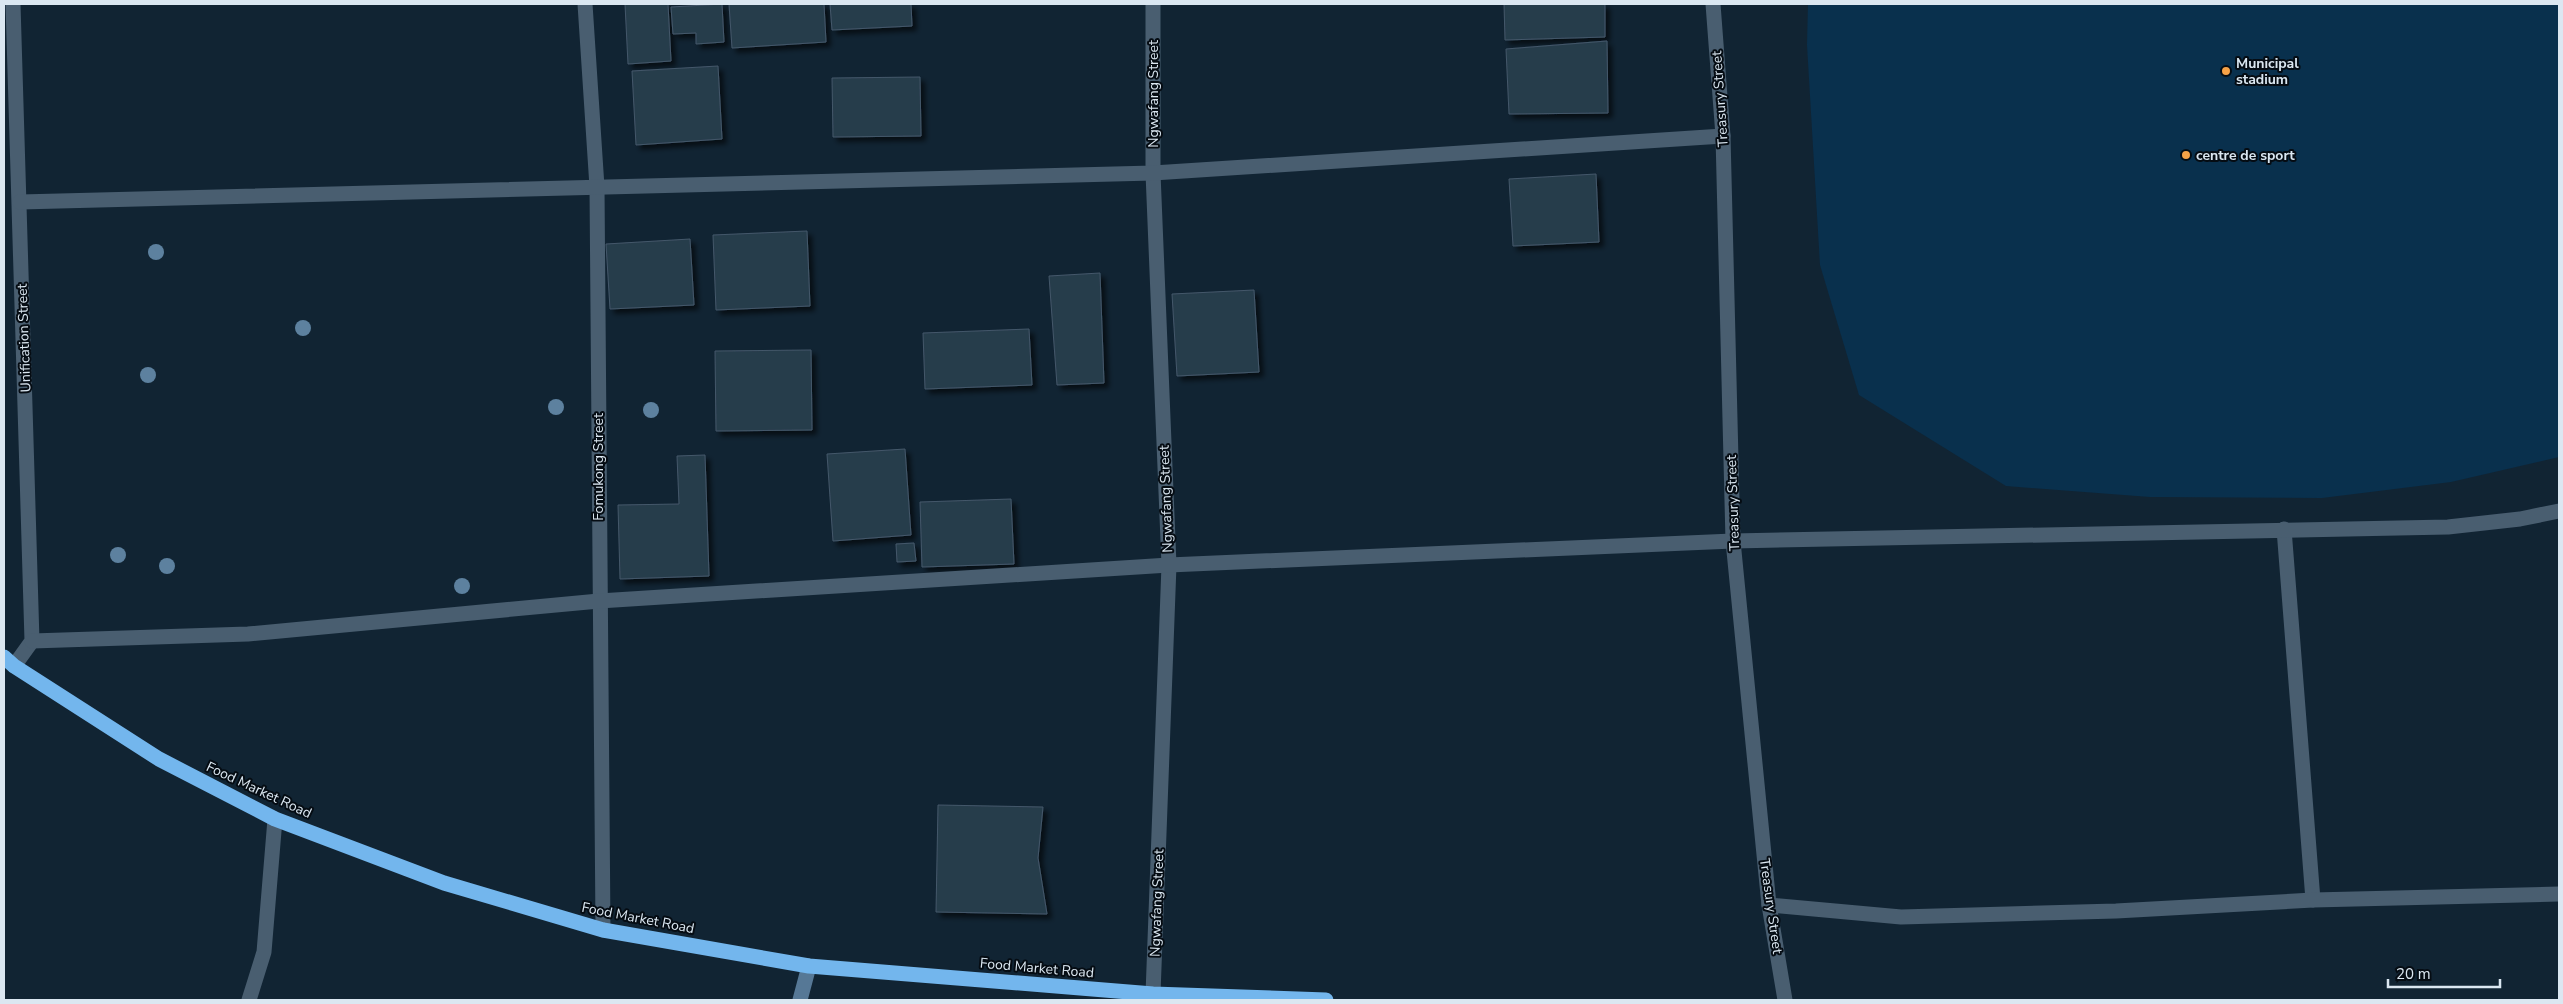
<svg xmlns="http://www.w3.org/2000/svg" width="2563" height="1004" font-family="'Nunito Sans',sans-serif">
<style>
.green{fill:#09304d}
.building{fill:#283c4c;stroke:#44586a;filter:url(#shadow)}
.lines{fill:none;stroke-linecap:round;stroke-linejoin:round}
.lane{stroke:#495e70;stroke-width:15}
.street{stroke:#495e70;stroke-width:15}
.secondary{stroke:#567896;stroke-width:15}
.highway{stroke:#73b6ed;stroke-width:15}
.tree{fill:#5d819f}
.poi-dot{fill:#f6a247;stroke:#050c13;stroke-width:2}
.labels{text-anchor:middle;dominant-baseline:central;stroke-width:4;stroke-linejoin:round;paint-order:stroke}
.poi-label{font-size:14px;font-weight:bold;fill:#dbe7f1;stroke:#050c13;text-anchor:start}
.street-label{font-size:14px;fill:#dbe7f1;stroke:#050c13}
</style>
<defs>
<filter id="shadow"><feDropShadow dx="4.5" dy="4.5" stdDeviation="2.5" flood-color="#0009"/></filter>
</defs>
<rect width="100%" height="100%" fill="#112433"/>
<!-- green -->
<path class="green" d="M1808,4H2559V457L2451,482L2322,498L2150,497L2006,486L1859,395L1820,265L1807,45Z"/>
<!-- building -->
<g class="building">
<path d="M625,4H668L671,61L628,64Z"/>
<path d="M722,4L724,42L696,44V33L673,34L671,7Z"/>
<path d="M729,4H824L826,42L732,48Z"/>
<path d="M830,4H911L912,26L832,30Z"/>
<path d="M1504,4H1605V37L1505,40Z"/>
<path d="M1607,41L1608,113L1509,114L1506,49Z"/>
<path d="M718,66L722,139L636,145L632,71Z"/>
<path d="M920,77L921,136L833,137L832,78Z"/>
<path d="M1596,174L1599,242L1513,246L1509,179Z"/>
<path d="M807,231L810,306L716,310L713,235Z"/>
<path d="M690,239L694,305L610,309L606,244Z"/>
<path d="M1100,273L1104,383L1057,385L1049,276Z"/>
<path d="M1254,290L1259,372L1177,376L1172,294Z"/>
<path d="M1029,329L1032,385L925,389L923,333Z"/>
<path d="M811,350L812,430L716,431L715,351Z"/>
<path d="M905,449L911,535L833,541L827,454Z"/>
<path d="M705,455L709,576L620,579L618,505L679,504L677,456Z"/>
<path d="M1011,499L1014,564L922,567L920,502Z"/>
<path d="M914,543L916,561L897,562L896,544Z"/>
<path d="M938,805L1043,807L1038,858L1047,914L936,912Z"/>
</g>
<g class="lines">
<!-- lane -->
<path class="lane" d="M249,1000L264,952L275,819"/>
<!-- street -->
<g class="street">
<path d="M13,4L32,641L14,666"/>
<path d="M585,4L597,187L603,930"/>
<path d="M1153,4V173L1169,565L1153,994"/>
<path d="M1713,4L1723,136L1733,541L1769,905L1785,1000"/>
<path d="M20,202L1153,173L1723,136"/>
<path d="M2284,529L2313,900"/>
<path d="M32,641L248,634L599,601L1169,565L1733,541L2448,527L2520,519L2559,511"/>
<path d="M1769,905L1901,917L2116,911L2313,900L2559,894"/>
</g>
<!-- secondary -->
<path class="secondary" d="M800,1000L809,966"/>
<!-- highway -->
<path class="highway" d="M4,657L14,666L159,759L275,819L444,883L603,930L809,966L1153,994L1326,1000"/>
</g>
<!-- trees -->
<g class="tree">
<circle cx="156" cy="252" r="8"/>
<circle cx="303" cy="328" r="8"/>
<circle cx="148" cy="375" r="8"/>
<circle cx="556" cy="407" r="8"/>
<circle cx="651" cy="410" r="8"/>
<circle cx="118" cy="555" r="8"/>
<circle cx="167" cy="566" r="8"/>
<circle cx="462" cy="586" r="8"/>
</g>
<!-- markers -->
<g class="poi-dot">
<circle cx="2226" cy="71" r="5"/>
<circle cx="2186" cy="155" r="5"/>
</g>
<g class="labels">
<!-- poi labels -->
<g class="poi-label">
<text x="2236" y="63">Municipal<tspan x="2236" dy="16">stadium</tspan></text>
<text x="2196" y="155">centre de sport</text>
</g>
<!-- street labels -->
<g class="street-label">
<text transform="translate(1153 94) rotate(-90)">Ngwafang Street</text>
<text transform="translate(1720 99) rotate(-94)">Treasury Street</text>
<text transform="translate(24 338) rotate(-92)">Unification Street</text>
<text transform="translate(598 467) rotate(-90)">Fomukong Street</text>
<text transform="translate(1166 499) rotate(-92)">Ngwafang Street</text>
<text transform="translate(1733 503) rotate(-92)">Treasury Street</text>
<text transform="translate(259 790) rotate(25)">Food Market Road</text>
<text transform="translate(1157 903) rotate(-88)">Ngwafang Street</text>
<text transform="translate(1771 906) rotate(82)">Treasury Street</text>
<text transform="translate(638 918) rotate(11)">Food Market Road</text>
<text transform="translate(1037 968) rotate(5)">Food Market Road</text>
</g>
</g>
<!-- border -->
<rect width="2563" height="1004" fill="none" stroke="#dbe7f1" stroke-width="10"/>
<!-- scale -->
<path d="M2388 979v8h112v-8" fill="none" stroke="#dbe7f1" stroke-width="2.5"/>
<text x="2396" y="979" font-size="15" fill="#dbe7f1" stroke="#050c13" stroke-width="4" paint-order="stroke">20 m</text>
</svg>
